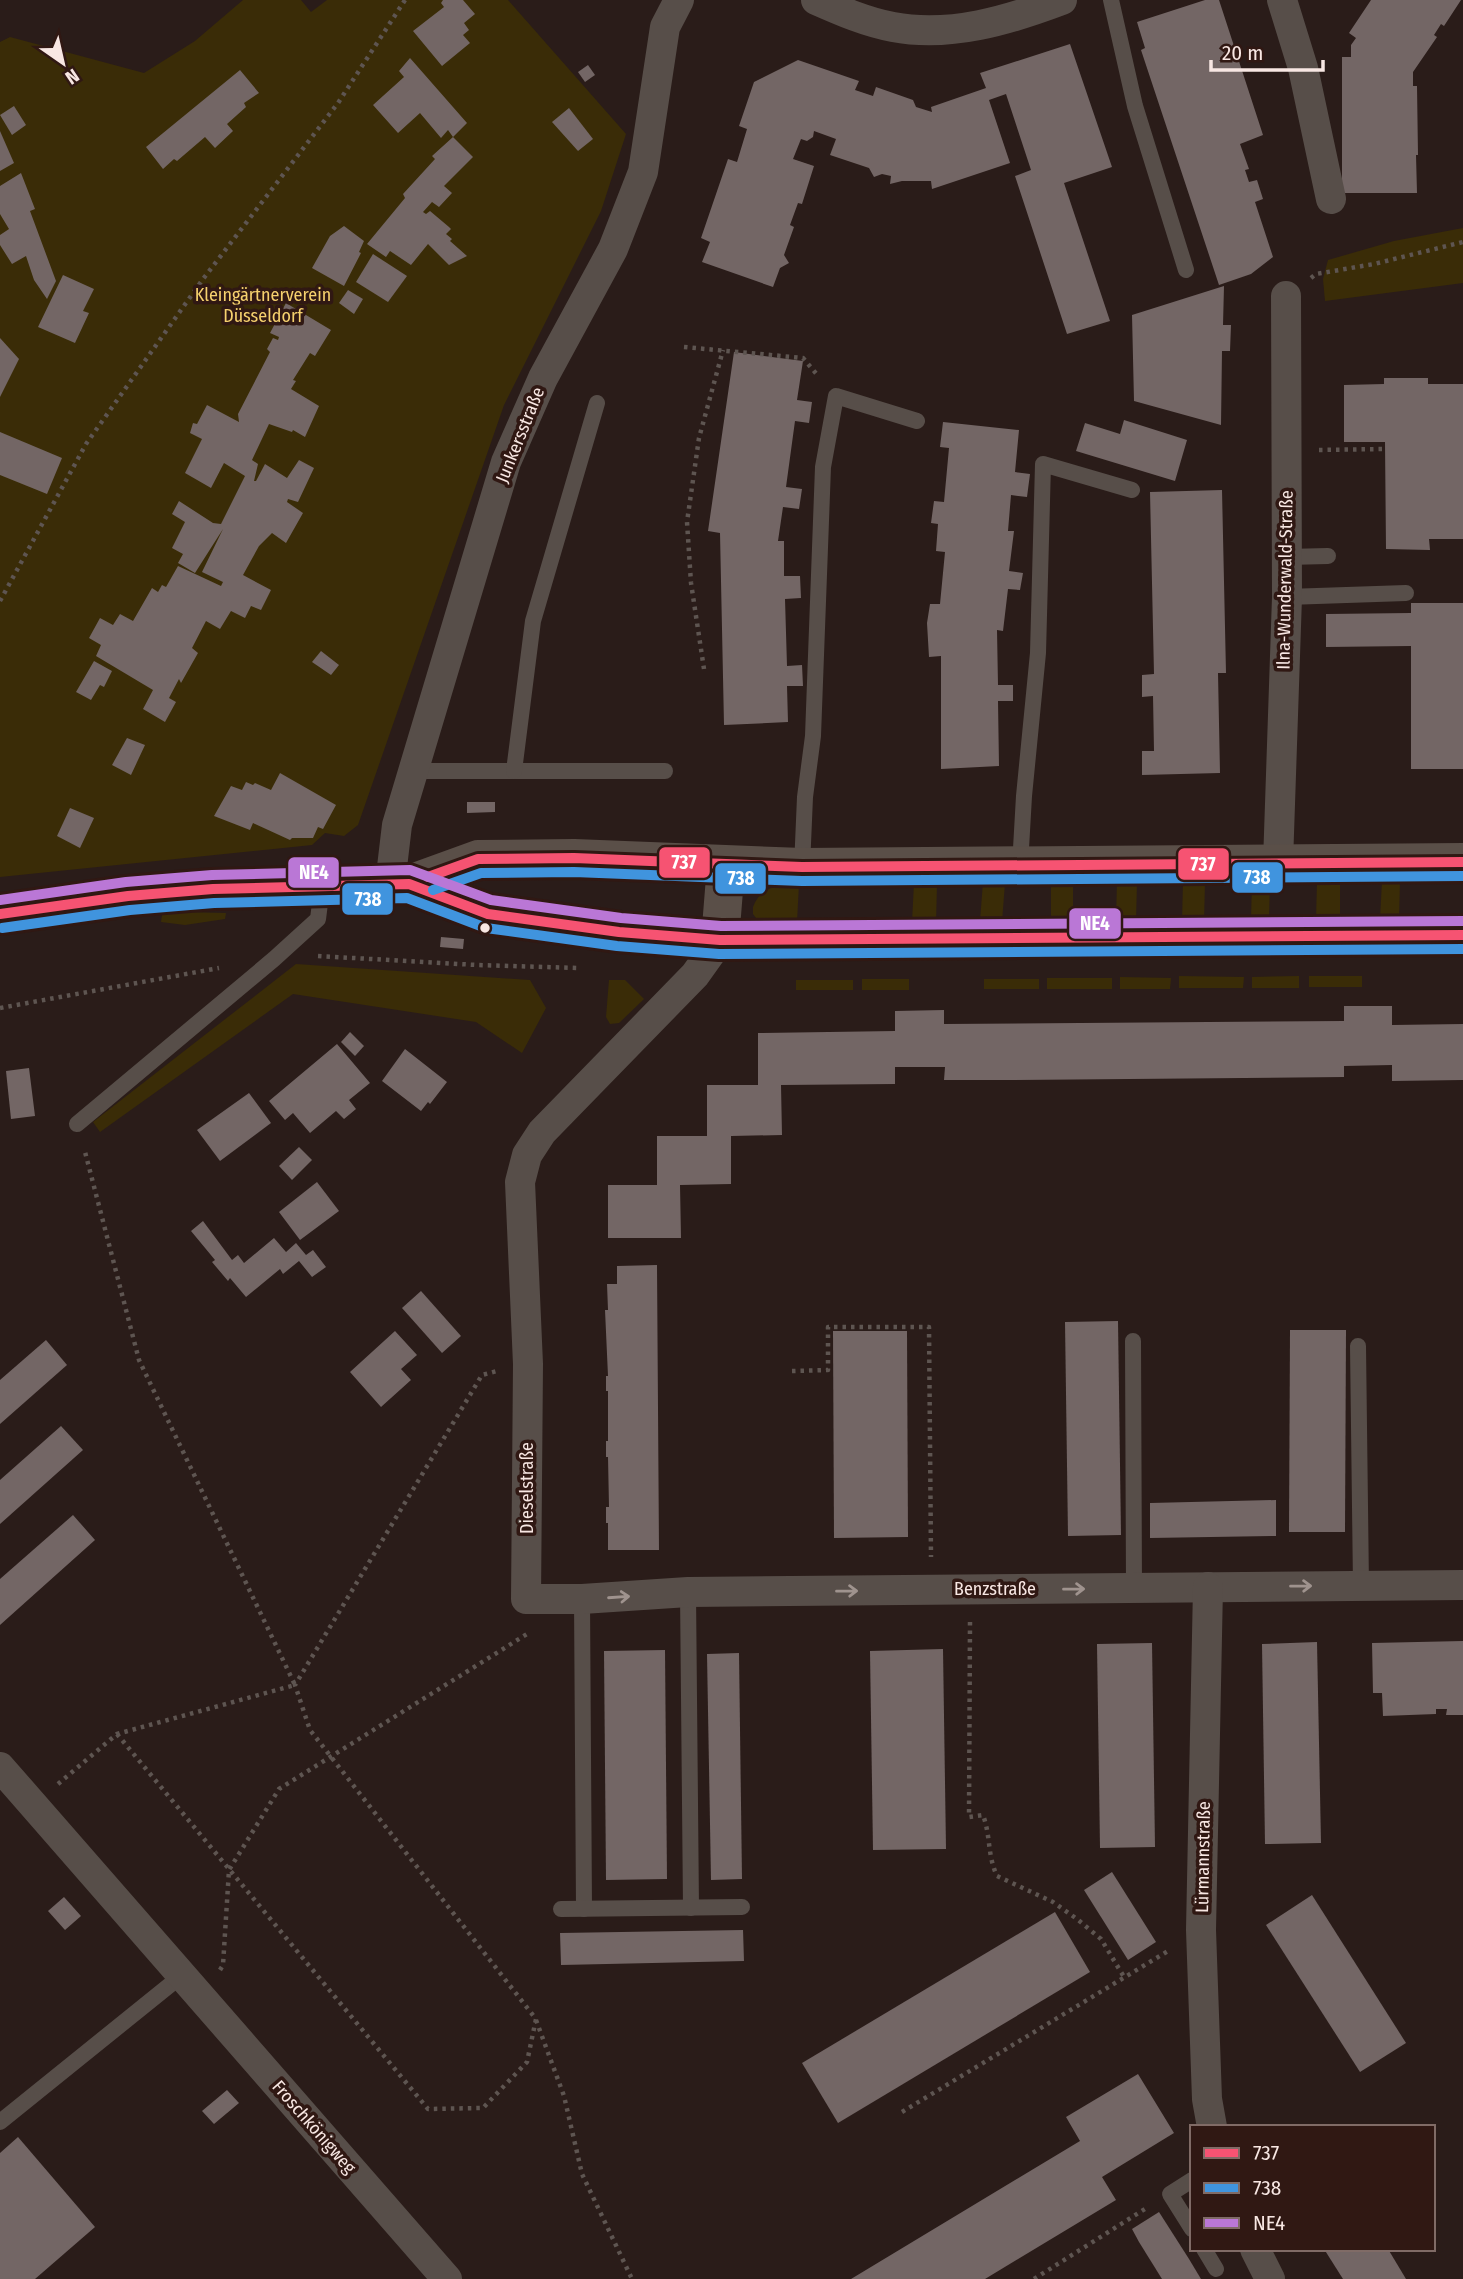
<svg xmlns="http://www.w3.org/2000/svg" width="1463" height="2279" font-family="'Fira Sans Condensed',sans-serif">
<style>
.green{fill:#3a2c07}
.building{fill:#736665}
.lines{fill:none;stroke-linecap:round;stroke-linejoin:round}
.path{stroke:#5e5551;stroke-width:4.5;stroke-dasharray:3.5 5;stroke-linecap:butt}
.lane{stroke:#574e49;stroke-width:16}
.street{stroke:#574e49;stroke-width:30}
.secondary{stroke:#5a4f48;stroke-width:38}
.bus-1-casing{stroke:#301813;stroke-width:16}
.bus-2-casing{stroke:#301813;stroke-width:16}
.bus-3-casing{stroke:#301813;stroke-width:16}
.bus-1{stroke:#f65372;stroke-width:10}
.bus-2{stroke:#4094de;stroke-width:10}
.bus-3{stroke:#ba77d6;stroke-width:10}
.oneway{stroke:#9f938e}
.bus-dot{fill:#f8e7e3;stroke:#301813;stroke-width:2.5}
.labels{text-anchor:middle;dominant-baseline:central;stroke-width:7;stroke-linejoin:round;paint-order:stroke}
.park-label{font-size:18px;fill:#f6d16e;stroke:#301813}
.street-label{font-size:18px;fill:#f8e7e3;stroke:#301813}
.line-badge{stroke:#301813;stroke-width:2.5}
.badge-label{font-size:19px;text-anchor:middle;font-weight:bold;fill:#fff}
</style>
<rect width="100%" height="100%" fill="#2a1c19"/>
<!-- green -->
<g class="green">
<path d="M243,0H301L311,12L327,0H508L626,134L601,211L504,405L358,825L344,836L325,833L312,845L0,877V42L10,37L144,73L195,41Z"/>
<path d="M1463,228V283L1325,301L1323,279L1328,260L1394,241Z"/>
<path d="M1252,880L1270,881L1269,920H1251Z"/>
<path d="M1117,881L1137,882L1136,921L1116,920Z"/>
<path d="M1340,881V919L1316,920L1317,882Z"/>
<path d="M1382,881H1400L1399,920L1380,919Z"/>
<path d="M983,882L1005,883L1002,922L980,921Z"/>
<path d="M1183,882H1205L1204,922H1182Z"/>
<path d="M914,883L937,884L936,923L912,922Z"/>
<path d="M1051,883H1073V923L1051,922Z"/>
<path d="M799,884L797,922H759L753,914V907C761,886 778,885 799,884Z"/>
<path d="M180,912L226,913L225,919L185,925L161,922L162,915Z"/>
<path d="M296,964L530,980L546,1008L522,1053L476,1022L293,994L100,1132L93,1122Z"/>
<path d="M1179,976L1244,977L1243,988H1179Z"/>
<path d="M1299,976V988H1252V977Z"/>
<rect x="1309" y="976" width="53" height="11"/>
<path d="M1120,977L1171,978L1170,989H1120Z"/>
<rect x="1047" y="978" width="65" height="11"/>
<rect x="862" y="979" width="47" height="11"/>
<rect x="984" y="979" width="55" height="10"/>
<path d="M609,980H625L644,999L619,1023L610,1024L606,1017Z"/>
<rect x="796" y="980" width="57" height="10"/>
</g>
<!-- building -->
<g class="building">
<path d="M443,0H463L475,14L464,23L469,30L463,35L470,43L442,66L413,31L444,7L441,3Z"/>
<path d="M1205,0H1219L1263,135L1240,144L1249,169L1245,170L1249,182L1257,180L1263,199L1255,202L1273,257L1251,274L1219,285L1141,50L1145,48L1137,22Z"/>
<path d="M1371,0H1461L1444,26L1441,24L1434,35L1437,37L1413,72V86H1417L1418,155H1416L1417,193H1342V57H1351V45L1356,38L1349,33Z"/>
<path d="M1070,44L1112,167L1064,183L1110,321L1067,334L1015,176L1031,170L1006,94L989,100L1010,163L932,189L931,181H902L890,184L891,176L882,174L874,177L869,168L830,155L836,139L814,131L813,137L807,141L801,139L793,159L814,166L802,204L798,203L790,225L794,227L784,255L789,263L780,268L773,287L702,262L710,242L701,238L728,159L737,162L747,129L739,126L754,82L798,60L859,81L855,90L873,96L876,87L913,100L916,107L932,112L931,107L986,88L980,73Z"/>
<path d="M410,58L467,123L453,137L473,157L444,186L452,193L439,207L432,202L423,212L426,214L430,211L449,227L451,229L446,234L452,239L450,241L467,256L449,265L428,244L411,265L390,251L386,257L367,244L405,198L403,194L435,159L432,156L453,137L448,130L441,138L420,113L398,133L373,105L404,77L399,71Z"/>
<path d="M588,65L595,75L585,82L578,72Z"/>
<path d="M240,70L259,93L244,103L246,107L227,124L233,131L215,148L205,137L177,161L174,159L163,169L146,147Z"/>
<path d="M14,106L26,125L12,135L0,115Z"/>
<path d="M569,108L593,139L578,151L552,122Z"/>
<path d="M0,131L14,163L0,171Z"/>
<path d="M21,173L35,209L30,211L56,281L47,299L34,280L26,256L12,264L0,245V235L9,229L0,214V186Z"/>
<path d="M344,226L364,241L359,252L361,253L344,286L312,268L330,236Z"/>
<path d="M373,254L407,276L388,302L356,282Z"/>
<path d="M63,275L94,289L83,311L89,313L75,343L38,327Z"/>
<path d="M1224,286L1223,325H1231L1230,351H1222L1221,425L1134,401L1132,315Z"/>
<path d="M348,290L363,299L354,314L339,303Z"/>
<path d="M286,303L331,330L315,356L310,353L293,380L296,381L291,389L319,406L305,437L293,430L292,432L269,424L252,460L258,464L254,481H256L265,464L287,478L299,460L314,468L298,502L288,499L287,502L303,513L286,543L272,533L259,546L243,575L271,590L261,610L251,606L245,618L231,611L220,629L206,621L192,648L198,653L181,683L179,679L169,698L176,702L165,722L143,709L153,690L96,656L101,645L89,638L100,618L113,625L120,614L133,621L152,588L158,592L162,585L166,587L178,566L221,586L223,582L202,572L223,529L195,573L178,563L183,554L172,548L185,522L172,514L179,501L213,523L221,524L245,476L224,463L211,488L185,473L202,439L190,433L193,423L197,424L207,405L239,422L238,414L270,352L267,349L273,338L278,340L279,337L270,333Z"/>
<path d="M0,338L19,359L0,397Z"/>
<path d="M734,352L803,361L797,400L812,402L809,423L795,421L786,487L802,489L799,509L783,507L778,541H784V576H800L801,598L785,599L787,666L802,665L803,686H787L788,722L724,725L720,533L708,531Z"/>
<path d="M1384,378H1428V384H1463V539H1429L1430,550L1386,549L1385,442H1344V385L1384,384Z"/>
<path d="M1124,420L1187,440L1175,481L1076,451L1085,423L1120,434Z"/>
<path d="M943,422L1019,430L1015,472L1030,474L1027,497L1011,495L1008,531H1014L1009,571L1023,573L1020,590L1008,589L1003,631L997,630L998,685H1013V701H998L999,766L941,769V656L929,657L927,623L930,604H940L945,552L936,551L938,524L931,523L934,501L944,502L949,448L940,447Z"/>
<path d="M0,432L62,458L47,494L0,475Z"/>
<path d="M1222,490L1226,673H1218L1220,773L1142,775V751H1154L1153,696L1142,697V675L1154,674L1150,492Z"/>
<path d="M1411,603H1463V769H1411V646L1326,647V614L1411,613Z"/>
<path d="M321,651L339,665L331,675L312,662Z"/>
<path d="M94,661L112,671L104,687L100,685L91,700L76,692Z"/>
<path d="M127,738L145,745L131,775L112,765Z"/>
<path d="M280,773L336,805L323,829L318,827L313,838H292L290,840L253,823L250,830L214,816L231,786L242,790L246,782L253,785L255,783L271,790Z"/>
<path d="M467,802H495V812L467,813Z"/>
<path d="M70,808L94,818L80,848L57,836Z"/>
<path d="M441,937L464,939L463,949L440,947Z"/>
<path d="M1344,1006H1392V1025L1463,1024V1080L1392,1081V1065L1344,1066V1077L1011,1080H944L945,1067H895V1084L781,1085L782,1135L731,1136V1184L680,1185L681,1238H608V1185H657V1136H707V1085H758V1033L895,1031V1011L944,1010V1024L1344,1021Z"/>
<path d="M350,1032L364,1046L355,1056L341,1042Z"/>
<path d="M337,1044L370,1083L349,1100L356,1109L344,1119L336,1111L310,1133L293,1113L285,1120L269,1101Z"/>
<path d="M405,1049L447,1082L430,1104L428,1102L421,1111L382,1081Z"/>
<path d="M29,1068L35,1116L11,1119L6,1071Z"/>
<path d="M249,1093L271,1123L220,1161L197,1130Z"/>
<path d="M299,1147L312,1160L292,1180L279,1166Z"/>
<path d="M317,1182L339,1211L300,1240L279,1212Z"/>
<path d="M203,1221L232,1260L238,1255L244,1263L274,1238L286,1252L296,1243L306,1255L313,1250L326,1267L312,1277L299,1261L283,1274L280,1269L246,1297L230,1278L228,1281L212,1262L215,1260L191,1231Z"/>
<path d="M657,1265L659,1550H608V1523H606V1507H609L608,1457H606V1441H608V1391H606V1376H608L605,1310H608L607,1284H617V1266Z"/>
<path d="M421,1291L461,1336L442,1353L402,1308Z"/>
<path d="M1118,1321L1121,1535L1068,1536L1065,1322Z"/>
<path d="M1290,1330H1346L1345,1532H1289Z"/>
<path d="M395,1331L417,1355L401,1369L411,1380L381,1407L350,1372Z"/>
<path d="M833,1331H907L908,1537L834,1538Z"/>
<path d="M46,1340L67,1365L0,1424V1380Z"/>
<path d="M61,1426L83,1450L0,1524V1480Z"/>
<path d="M1276,1500V1536L1150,1538V1503Z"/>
<path d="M73,1515L95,1540L0,1625V1579Z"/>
<path d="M1463,1641V1715H1446L1447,1709H1436V1714L1383,1716L1382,1693H1373L1372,1643Z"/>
<path d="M1317,1642L1321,1843L1265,1844L1262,1644Z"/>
<path d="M1152,1643L1155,1847L1100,1848L1097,1644Z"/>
<path d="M943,1649L946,1849L873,1850L870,1651Z"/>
<path d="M665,1650L667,1879L606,1880L604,1651Z"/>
<path d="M739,1653L742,1879L711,1880L707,1654Z"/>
<path d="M1112,1872L1156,1942L1128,1960L1084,1890Z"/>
<path d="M1312,1895L1406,2043L1360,2072L1266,1925Z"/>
<path d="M64,1897L81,1916L65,1930L48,1911Z"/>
<path d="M1055,1912L1090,1972L838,2123L802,2063Z"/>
<path d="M743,1930L744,1961L561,1965L560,1933Z"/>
<path d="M1138,2074L1174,2133L1102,2177L1116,2200L985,2279H851L1080,2141L1066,2117Z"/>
<path d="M227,2090L239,2103L214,2124L202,2111Z"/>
<path d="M18,2137L95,2227L35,2279H0V2153Z"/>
<path d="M1159,2212L1189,2259L1201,2279H1162L1139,2242L1132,2229Z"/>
<path d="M1324,2249H1388L1406,2279H1343Z"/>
</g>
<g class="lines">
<!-- path -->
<g class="path">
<path d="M1311,278L1316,274L1374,264L1463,242"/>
<path d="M684,347L803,358L819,377"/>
<path d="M1319,450L1385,449"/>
<path d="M0,601L86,444L203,279L338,103L405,0"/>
<path d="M704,669L691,583L687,522L699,438L723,350"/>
<path d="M318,956L477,965L579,968"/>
<path d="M0,1008L219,968"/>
<path d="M792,1371L828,1370V1327H929L931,1557"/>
<path d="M970,1622L969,1817L983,1815C991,1837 987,1854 997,1876L1053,1902L1077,1919L1101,1939L1124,1977"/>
<path d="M117,1734L428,2109L483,2108L527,2062L536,2019L310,1730L295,1685L482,1375L497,1371"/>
<path d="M58,1784L117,1734L295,1685L139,1360L84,1148"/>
<path d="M220,1970L223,1965L229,1870L279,1789L527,1634"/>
<path d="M536,2020L564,2096L582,2174L632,2279"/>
<path d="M902,2112L1168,1951"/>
<path d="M1034,2279L1148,2207"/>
</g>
<!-- lane -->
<g class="lane">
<path d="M1111,0L1135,106L1186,270"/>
<path d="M1287,557L1328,556"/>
<path d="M1287,597L1406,593"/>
<path d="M413,771H665"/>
<path d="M514,771L533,621L597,403"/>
<path d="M1020,866L1024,796L1038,653L1043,464L1132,490"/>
<path d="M802,867L805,797L813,736L823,467L836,396L917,421"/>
<path d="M77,1124L274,959L318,919L322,887"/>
<path d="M1133,1341L1134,1588"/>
<path d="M1358,1346L1361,1586"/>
<path d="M688,1592L691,1908"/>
<path d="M582,1599L584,1909"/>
<path d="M561,1909L742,1907"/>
<path d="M0,2122L181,1976"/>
<path d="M1192,2180L1170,2194L1192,2229"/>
<path d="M1204,2249L1216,2269"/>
</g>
<!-- street -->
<g class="street">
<path d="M816,0C841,11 866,22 893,27C950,38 1009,20 1062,0"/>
<path d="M1282,0L1303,68L1331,199"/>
<path d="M1278,863L1287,597L1286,296"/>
<path d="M390,884L397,825L506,462L543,378L613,249L643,172L665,27L679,0"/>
<path d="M720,940L695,975L542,1132L527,1155L520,1182L528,1364L526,1599H582L688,1592L1463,1585"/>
<path d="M1208,1587L1201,1930L1207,2099L1212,2127"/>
<path d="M0,1767L447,2279"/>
<path d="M1255,2249L1270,2279"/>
</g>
<!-- secondary -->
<g class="secondary">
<path d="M409,884L488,914L619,932L720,940L1463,935"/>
<path d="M0,914L128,896L213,889L409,884L478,859L574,858L802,867L1463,862"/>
<path d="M720,940L726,865"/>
</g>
<!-- bus-1 casing -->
<g class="bus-1-casing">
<g id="bus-1">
<path d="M428,877L478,859L574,858L802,867L1463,862"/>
<path d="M0,914L128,896L213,889L409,884L488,914L619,932L720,940L1463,935"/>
</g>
</g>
<!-- bus-2 casing -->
<g class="bus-2-casing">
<g id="bus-2">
<path d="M433,890L481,873L574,872L802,881L1463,876"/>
<path d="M2,928L130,910L214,903L407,898L486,928L617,946L719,954L1463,949"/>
</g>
</g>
<!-- bus-3 casing -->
<g class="bus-3-casing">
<path id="bus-3" d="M0,900L126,882L212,875L410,870L491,900L621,918L721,926L1463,921"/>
</g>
<!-- bus-1 -->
<use href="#bus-1" class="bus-1"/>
<!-- bus-2 -->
<use href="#bus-2" class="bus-2"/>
<!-- bus-3 -->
<use href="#bus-3" class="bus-3"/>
</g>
<!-- one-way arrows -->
<defs><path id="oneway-shaft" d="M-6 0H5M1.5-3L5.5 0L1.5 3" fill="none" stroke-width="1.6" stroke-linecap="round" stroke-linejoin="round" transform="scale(1.75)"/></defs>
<g class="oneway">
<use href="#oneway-shaft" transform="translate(1301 1586) rotate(-1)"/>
<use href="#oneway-shaft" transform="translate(1074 1589) rotate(-1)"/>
<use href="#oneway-shaft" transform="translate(847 1591) rotate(-1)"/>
<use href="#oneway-shaft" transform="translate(619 1597) rotate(-4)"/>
</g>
<!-- markers -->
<circle class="bus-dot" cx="485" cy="928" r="6"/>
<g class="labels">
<!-- park labels -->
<g class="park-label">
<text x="263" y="295">Kleingärtnerverein<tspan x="263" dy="21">Düsseldorf</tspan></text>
</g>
<!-- street labels -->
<g class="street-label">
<text transform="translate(520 435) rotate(-68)">Junkersstraße</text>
<text transform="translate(1285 580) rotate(-89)">Ilna-Wunderwald-Straße</text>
<text transform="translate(527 1488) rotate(-90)">Dieselstraße</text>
<text x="995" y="1589">Benzstraße</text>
<text transform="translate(1203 1857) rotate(-89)">Lürmannstraße</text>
<text transform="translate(314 2127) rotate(49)">Froschkönigweg</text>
</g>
</g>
<g class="line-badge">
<rect x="658" y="846" width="53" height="33" rx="7" fill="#f65372"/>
<rect x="1177" y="847" width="53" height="34" rx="7" fill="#f65372"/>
<rect x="287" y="856" width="53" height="33" rx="7" fill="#ba77d6"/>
<rect x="1231" y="861" width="53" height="33" rx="7" fill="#4094de"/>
<rect x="714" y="862" width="53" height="33" rx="7" fill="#4094de"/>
<rect x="341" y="882" width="53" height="34" rx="7" fill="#4094de"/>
<rect x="1068" y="907" width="54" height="33" rx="7" fill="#ba77d6"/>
</g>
<g class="badge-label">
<text x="684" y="869">737</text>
<text x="1203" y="871">737</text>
<text x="314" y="879">NE4</text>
<text x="1257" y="884">738</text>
<text x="741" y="885">738</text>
<text x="368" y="906">738</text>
<text x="1095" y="930">NE4</text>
</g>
<!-- legend -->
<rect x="1190" y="2125" width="245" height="126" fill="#301813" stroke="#806b66" stroke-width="2"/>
<rect x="1204" y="2148" width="35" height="10" fill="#f65372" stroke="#806b66" stroke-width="2"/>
<text x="1253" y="2160" font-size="21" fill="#f8e7e3">737</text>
<rect x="1204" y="2183" width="35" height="10" fill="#4094de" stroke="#806b66" stroke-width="2"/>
<text x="1253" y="2195" font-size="21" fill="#f8e7e3">738</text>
<rect x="1204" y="2218" width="35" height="10" fill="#ba77d6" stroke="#806b66" stroke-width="2"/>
<text x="1253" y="2230" font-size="21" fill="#f8e7e3">NE4</text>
<!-- north arrow -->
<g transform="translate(63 63) rotate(146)" stroke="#301813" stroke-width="5" paint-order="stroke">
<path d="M0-5L12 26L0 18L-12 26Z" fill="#f8e7e3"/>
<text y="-10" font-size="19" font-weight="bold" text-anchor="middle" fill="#f8e7e3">N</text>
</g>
<!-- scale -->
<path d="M1211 60v10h112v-10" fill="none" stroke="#f8e7e3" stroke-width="3.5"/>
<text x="1222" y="60" font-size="21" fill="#f8e7e3" stroke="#301813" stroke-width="5" paint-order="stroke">20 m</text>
</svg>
